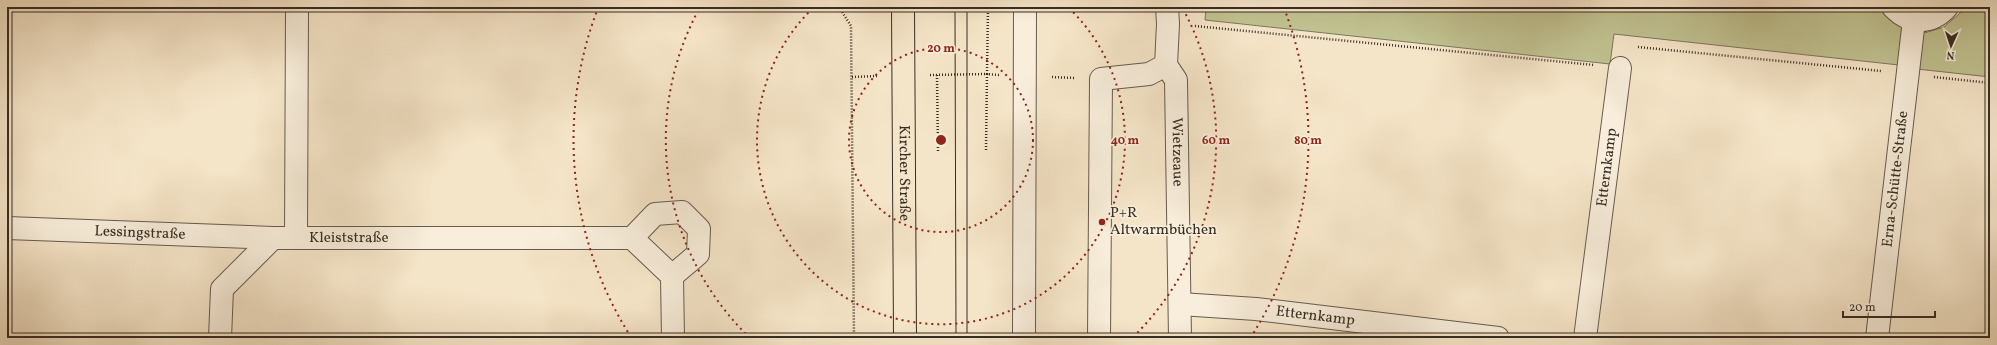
<svg xmlns="http://www.w3.org/2000/svg" width="1997" height="345" font-family="Vollkorn,serif">
<style>
.green{fill:#c1c392;stroke:#7c785b}
.lines{fill:none;stroke-linecap:round;stroke-linejoin:round}
.minor-casing{stroke:#665b4d;stroke-width:24}
.major-casing{stroke:#362d24;stroke-width:24}
.path{stroke:#362d24;stroke-width:2.5;stroke-dasharray:1 2;stroke-linecap:butt}
.minor{stroke:#f8eedb;stroke-width:22}
.major{stroke:#f5e5c8;stroke-width:22}
.tram{stroke:#362d24;stroke-width:1}
.ring{fill:none;stroke:#8f2418;stroke-width:2;stroke-dasharray:2 4}
.poi-dot{fill:#8f2418;stroke:#f8eedb;stroke-width:1.5}
.labels{text-anchor:middle;dominant-baseline:central;stroke-width:3.5;stroke-linejoin:round;paint-order:stroke}
.street-label{font-size:15px;fill:#362d24;stroke:#f8eedb}
.poi-label{font-size:15px;fill:#362d24;stroke:#f8eedb;text-anchor:start}
.centre{fill:#8f2418;stroke:#f8eedb;stroke-width:2}
.ring-label{font-size:12px;text-anchor:middle;font-weight:bold;fill:#8f2418;stroke:#f8eedb;stroke-width:3.5;stroke-linejoin:round;paint-order:stroke}
</style>
<rect width="100%" height="100%" fill="#f5e5c8"/>
<filter id="stains"><feTurbulence type="fractalNoise" baseFrequency=".005" numOctaves="4"/><feColorMatrix values="0 0 0 0 .2 0 0 0 0 .09 0 0 0 0 .02 0 0 0 .5 -.17"/></filter>
<radialGradient id="worn" r=".72"><stop offset=".6" stop-color="#630" stop-opacity="0"/><stop offset="1" stop-color="#630" stop-opacity=".3"/></radialGradient>
<!-- green -->
<g class="green">
<path d="M1206,7H1883L1904,27L1899,65L1614,34L1610,64L1205,20Z"/>
<path d="M1966,8H1990V77L1917,69L1918,35L1944,27Z"/>
</g>
<g class="lines">
<!-- minor casing -->
<g class="minor-casing">
<g id="minor">
<path d="M1893,7C1909,24 1931,25 1947,7"/>
<path id="s1" d="M1166,65L1176,80L1180,338"/>
<path id="s2" d="M7,228L273,238H632L672,276L673,338"/>
<path d="M296,238L297,7"/>
<path d="M632,238L655,214L682,212L699,229L698,254L672,276"/>
<path id="s3" d="M1180,304L1256,309L1498,338"/>
<path d="M220,338L222,289L273,238"/>
<path d="M1024,338L1025,7"/>
<path d="M1099,338L1101,79L1149,74L1166,65L1168,24L1167,7"/>
<path id="s4" d="M1585,338L1620,68"/>
<path id="s5" d="M1877,338L1914,20"/>
</g>
</g>
<!-- major casing -->
<g class="major-casing">
<g id="major">
<path id="s6" d="M903,7L905,338"/>
</g>
</g>
<!-- path -->
<g class="path">
<path d="M839,7L851,26L854,338"/>
<path d="M1195,26L1594,65"/>
<path d="M1638,47L1881,71"/>
<path d="M930,75L987,74L988,7"/>
<path d="M937,75L938,151"/>
<path d="M852,77L877,76"/>
<path d="M1052,77L1075,78"/>
<path d="M1934,77L1990,83"/>
<path d="M986,150L987,74L999,75"/>
</g>
<!-- minor -->
<use href="#minor" class="minor"/>
<!-- major -->
<use href="#major" class="major"/>
<!-- tram -->
<g class="tram">
<path d="M955,7L956,338"/>
<path d="M967,7V338"/>
</g>
</g>
<!-- distance rings -->
<g class="ring">
<circle cx="941" cy="140" r="92"/>
<path d="M1069 8A184 184 0 1 1 813 8"/>
<path d="M750 338A275 275 0 0 1 699 9M1183 9A275 275 0 0 1 1132 338"/>
<path d="M631 337A367 367 0 0 1 598 8M1284 8A367 367 0 0 1 1251 337"/>
</g>
<!-- markers -->
<circle class="poi-dot" cx="1102" cy="222" r="4"/>
<g class="labels">
<!-- street labels -->
<g class="street-label">
<text stroke="none"><textPath href="#s1" startOffset="90">Wietzeaue</textPath></text>
<text stroke="none"><textPath href="#s4" startOffset="172">Etternkamp</textPath></text>
<text stroke="none"><textPath href="#s6" startOffset="166">Kircher Straße</textPath></text>
<text stroke="none"><textPath href="#s5" startOffset="160">Erna-Schütte-Straße</textPath></text>
<text stroke="none"><textPath href="#s2" startOffset="133">Lessingstraße</textPath></text>
<text stroke="none"><textPath href="#s2" startOffset="342">Kleiststraße</textPath></text>
<text stroke="none"><textPath href="#s3" startOffset="136">Etternkamp</textPath></text>
</g>
<!-- poi labels -->
<g class="poi-label">
<text x="1110" y="213">P+R<tspan x="1110" dy="17">Altwarmbüchen</tspan></text>
</g>
</g>
<circle cx="941" cy="140" r="6" class="centre"/>
<g class="ring-label">
<text x="941" y="52">20 m</text>
<text x="1125" y="144">40 m</text>
<text x="1216" y="144">60 m</text>
<text x="1308" y="144">80 m</text>
</g>
<!-- margin -->
<rect width="1997" height="345" fill="none" stroke="#f5e5c8" stroke-width="24"/>
<rect x="8" y="8" width="1981" height="329" fill="none" stroke="#362d24" stroke-width="2"/>
<rect x="12" y="12" width="1973" height="321" fill="none" stroke="#362d24"/>
<!-- north arrow -->
<g transform="translate(1951 46) rotate(183)" stroke="#f8eedb" stroke-width="3" paint-order="stroke">
<path d="M0-3L7 15L0 10L-7 15Z" fill="#362d24"/>
<text y="-6" font-size="11" font-weight="bold" text-anchor="middle" fill="#362d24">N</text>
</g>
<!-- scale -->
<path d="M1843 311v6h92v-6" fill="none" stroke="#362d24" stroke-width="2"/>
<text x="1849" y="311" font-size="12" fill="#362d24" stroke="#f8eedb" stroke-width="3" paint-order="stroke">20 m</text>
<rect width="100%" height="100%" filter="url(#stains)"/>
<rect width="100%" height="100%" fill="url(#worn)"/>
</svg>
